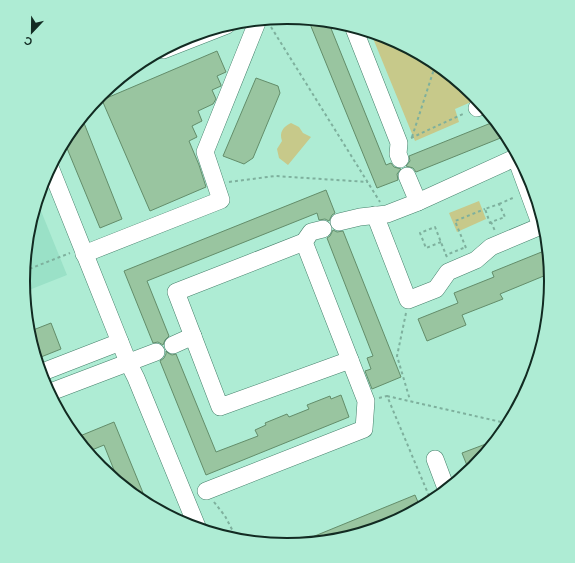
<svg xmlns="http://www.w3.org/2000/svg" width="575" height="563" font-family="Raleway,sans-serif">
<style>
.built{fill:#9ae1c7}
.green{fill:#c7c98a}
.building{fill:#99c5a0;stroke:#638d6a}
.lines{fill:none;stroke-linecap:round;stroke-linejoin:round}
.minor-casing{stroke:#45806b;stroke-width:18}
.path{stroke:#7eb09d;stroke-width:2;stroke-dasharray:3 3;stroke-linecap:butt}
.minor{stroke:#fff;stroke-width:17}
.rim{fill:none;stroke:#122b22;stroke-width:2}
</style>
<rect width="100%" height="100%" fill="#aeecd4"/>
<!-- built -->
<path class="built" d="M37,201L67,275L24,292L23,281L28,230Z"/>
<!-- green -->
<g class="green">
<path d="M370,31L389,37L435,62L475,95L478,99L455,109L459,122L415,141Z"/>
<path d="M291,123L299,127L303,133L311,137L288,165L279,158L277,149L282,141C279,132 283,127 291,123Z"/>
<path d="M479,201L486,219L457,232L449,213Z"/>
</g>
<!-- building -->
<g class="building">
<path d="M308,19L328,21L386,165L391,163L394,167L401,169L397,174L398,180L377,188Z"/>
<path d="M217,51L226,72L217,76L221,85V86L212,90L216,99L213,104L198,111L202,121L192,126L197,137L189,141L199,165L206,187L150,211L102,100Z"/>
<path d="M256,78L278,86L280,93L253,158L244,164L223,156Z"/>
<path d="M82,118L122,219L100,228L64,141L68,134Z"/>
<path d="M496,121L508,135L416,172L413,168L406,166L410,161L409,156Z"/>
<path d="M326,190L335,213L332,215L329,221L325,219L319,220L317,213L147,281L169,336L165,340L163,345L158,342L153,343L124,271Z"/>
<path d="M333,230L337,232L343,231L401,377L372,389L365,371L371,369L367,358L373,356L327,238L330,236Z"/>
<path d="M549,249L551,273L500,294L503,299L462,315L466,325L427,341L418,319L458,303L454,293L494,277L492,272Z"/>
<path d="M51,323L61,349L36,359L28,332Z"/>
<path d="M166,351L168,353L172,355L176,354L216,452L258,436L255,430L266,425L265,423L287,414L289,417L309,409L307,405L330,396L331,399L341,395L349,417L206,475L160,361L164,358L166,354Z"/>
<path d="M114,422L148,505L140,501L120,485L104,445L87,452L75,438Z"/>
<path d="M499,439L474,469L470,473L462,453Z"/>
<path d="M415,495L421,509L389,526L339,541L300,545V542Z"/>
</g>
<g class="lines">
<!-- minor casing -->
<g class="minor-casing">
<g id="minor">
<path d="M353,26L399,143L398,154L400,159"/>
<path d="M163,50L227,25"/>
<path d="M477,108L484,105"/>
<path d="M50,167L128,362L136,378L198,529"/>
<path d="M407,176L418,202"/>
<path d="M375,215L408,300L436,289L448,272L476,260L491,247L541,226L516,158"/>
<path d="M339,222L360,217L387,214L418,202L519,156"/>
<path d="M323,229L311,232L304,242L176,292L220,407L350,360"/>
<path d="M84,254L221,200L205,152L258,20"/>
<path d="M173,345L193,336"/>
<path d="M40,373L120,342"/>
<path d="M48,393L156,352"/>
<path d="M435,459L447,491"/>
<path d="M206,491L364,429L366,401L304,242"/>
</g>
</g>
<!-- path -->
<g class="path">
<path d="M271,27L380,202"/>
<path d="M412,137L436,63"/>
<path d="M411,138L465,113"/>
<path d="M229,182L275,176L368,182"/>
<path d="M499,204L515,197"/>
<path d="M491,222L490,223L485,209L499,204L505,217L491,222L495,231"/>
<path d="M441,242L426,248L420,233L435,227L446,255"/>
<path d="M466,248L455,221L485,209"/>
<path d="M447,257L446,255L466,247"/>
<path d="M24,271L70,253"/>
<path d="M406,313L397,356L410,400"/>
<path d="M387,396L510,424"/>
<path d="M379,398L387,396L432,503"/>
<path d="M214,502L225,516L238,541"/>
</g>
<!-- minor -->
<use href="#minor" class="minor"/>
</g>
<!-- crop -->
<path d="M0 0H575V563H0ZM30 281a257 257 0 1 1 514 0a257 257 0 1 1-514 0Z" fill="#aeecd4" fill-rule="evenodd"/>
<path class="rim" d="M30 281a257 257 0 1 1 514 0a257 257 0 1 1-514 0Z"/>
<!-- north arrow -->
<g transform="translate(32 32) rotate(202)" stroke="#aeecd4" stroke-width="3" paint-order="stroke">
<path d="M0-3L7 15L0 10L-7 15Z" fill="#122b22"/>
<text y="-6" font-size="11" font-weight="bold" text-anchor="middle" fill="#122b22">С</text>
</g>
</svg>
